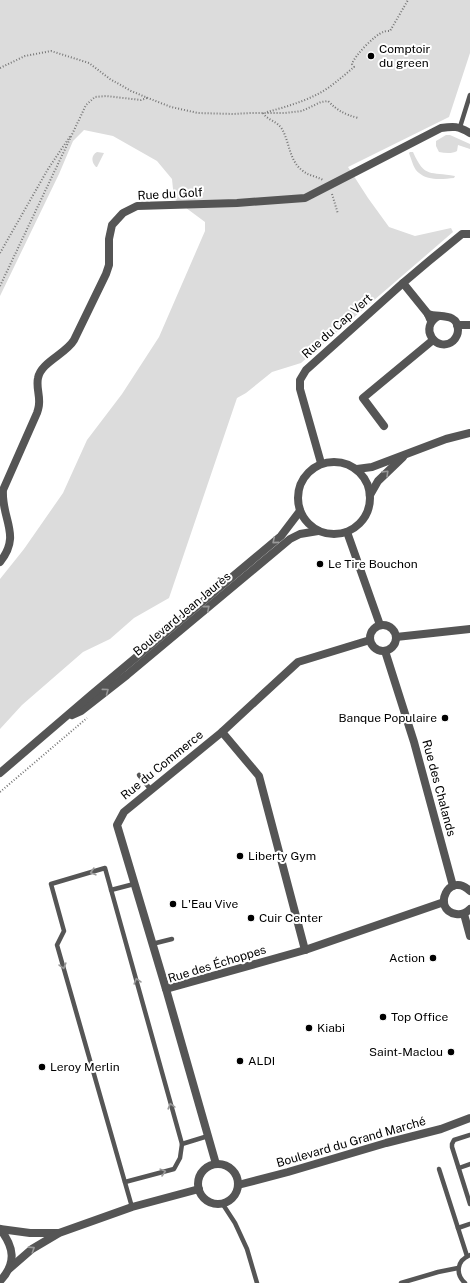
<svg xmlns="http://www.w3.org/2000/svg" width="470" height="1283" font-family="'Public Sans',sans-serif">
<style>
.green{fill:#dcdcdc}
.lines{fill:none;stroke-linecap:round;stroke-linejoin:round}
.path{stroke:#777;stroke-width:2;stroke-dasharray:1 2;stroke-linecap:butt}
.service{stroke:#555;stroke-width:4.5}
.minor{stroke:#555;stroke-width:8}
.tertiary{stroke:#555;stroke-width:8}
.oneway{stroke:#999}
.poi-dot{fill:#000;stroke:#fff;stroke-width:1.5}
.labels{text-anchor:middle;dominant-baseline:central;stroke-width:4;stroke-linejoin:round;paint-order:stroke}
.poi-label{font-size:12px;fill:#000;stroke:#fff;text-anchor:start}
.street-label{font-size:12px;fill:#000;stroke:#fff}
</style>
<rect width="100%" height="100%" fill="#fff"/>
<!-- green -->
<g class="green">
<path d="M0,0H470V53L449,117L348,167L368,198L389,227L415,236L451,228L453,232L301,363L272,372L246,393L237,398L169,598L134,618L110,639L83,652L22,705L0,729V579L24,549L63,493L87,440L122,394L159,337L205,231V222L174,199L172,179L157,161L113,136L84,130L73,141L59,174L0,296Z"/>
<path d="M446,135H450L470,144V149L458,145L457,151C452,154 445,153 439,152L436,146V141Z"/>
<path d="M97,152L104,153L97,167H96C91,162 91,155 97,152Z"/>
<path d="M410,152H413C425,179 430,171 455,176L454,178C443,179 428,181 419,173C414,170 412,161 410,156L409,153Z"/>
</g>
<g class="lines">
<!-- path -->
<g class="path">
<path d="M0,68L25,56L51,51L89,63L110,79L131,91L148,98L171,107L198,113L233,114L251,113H285L302,111L321,102L328,101C338,111 344,114 358,118"/>
<path d="M267,112C289,106 314,99 332,85C340,79 347,73 354,67L352,64C355,55 375,35 383,32C385,31 388,31 390,31L408,0"/>
<path d="M263,113C267,120 277,121 282,129C290,143 289,161 303,171C309,176 316,176 323,180"/>
<path d="M332,194L338,214"/>
<path d="M0,253L48,169L71,135"/>
<path d="M0,286L86,105L95,97L106,96L141,100L147,98"/>
<path d="M0,792L87,718"/>
</g>
<!-- service -->
<g class="service">
<path d="M460,127L470,95"/>
<path d="M139,775L151,790"/>
<path d="M111,890L134,884"/>
<path d="M152,944L172,939"/>
<path d="M470,1135L454,1140L452,1144V1147L470,1204"/>
<path d="M459,1168L470,1164"/>
<path d="M439,1169L467,1256"/>
<path d="M125,1182L174,1169L180,1158L182,1144L208,1136"/>
<path d="M222,1203L235,1223L247,1249L257,1283"/>
<path d="M132,1207L57,945L64,931L51,884L105,868L182,1144"/>
<path d="M458,1228L470,1224"/>
<path d="M401,1283L438,1272L458,1268"/>
<path d="M465,1283C455,1274 457,1260 470,1255"/>
</g>
<!-- minor -->
<g class="minor">
<path d="M403,283L428,314L430,319"/>
<path d="M428,314C439,318 458,312 458,330C458,334 456,338 453,341C437,354 417,327 439,316"/>
<path d="M457,325H470"/>
<path d="M384,426L363,398L433,340"/>
<path d="M321,463L300,389V380L306,370L403,283L429,261L462,234H470"/>
<path d="M347,532L380,625"/>
<path d="M0,562C22,535 1,519 3,490L37,413C38,410 39,407 39,404C40,395 36,387 38,378C41,362 66,354 74,340L106,274L109,265V239L112,225L123,213L137,206L237,203L305,198L441,128C454,126 458,126 470,133"/>
<circle cx="383" cy="638" r="13"/>
<path d="M396,637L470,629"/>
<path d="M385,651L414,742L453,886"/>
<path d="M222,732L259,776L305,950"/>
<path d="M470,891C449,870 431,910 456,914C462,915 466,913 470,909"/>
<path d="M464,914L470,936"/>
<path d="M166,989L117,825L124,812L222,732L298,662L370,640"/>
<path d="M216,1164L166,989L305,950L444,902"/>
<circle cx="218" cy="1184" r="20"/>
<path d="M238,1185L288,1172L386,1143L441,1129L470,1118"/>
<path d="M0,1229C14,1247 17,1263 0,1281"/>
<path d="M0,1229L30,1233H58"/>
<path d="M9,1269L32,1249L59,1233L132,1207L199,1189"/>
</g>
<!-- tertiary -->
<g class="tertiary">
<circle cx="334" cy="498" r="36"/>
<path d="M357,469L372,467L446,439L470,433"/>
<path d="M370,495L378,481L403,457"/>
<path d="M72,715L81,711L127,675L290,539L300,534L318,531"/>
<path d="M0,773L91,695L281,536L300,511"/>
</g>
</g>
<!-- one-way arrows -->
<defs><path id="oneway-chevron" d="M-2-3.5L2.5 0L-2 3.5" fill="none" stroke-width="1.6" stroke-linecap="round" stroke-linejoin="round"/></defs>
<g class="oneway">
<use href="#oneway-chevron" transform="translate(386 473) rotate(-44)"/>
<use href="#oneway-chevron" transform="translate(275 541) rotate(140)"/>
<use href="#oneway-chevron" transform="translate(207 608) rotate(-40)"/>
<use href="#oneway-chevron" transform="translate(106 691) rotate(-37)"/>
<use href="#oneway-chevron" transform="translate(93 872) rotate(164)"/>
<use href="#oneway-chevron" transform="translate(63 966) rotate(74)"/>
<use href="#oneway-chevron" transform="translate(137 981) rotate(-106)"/>
<use href="#oneway-chevron" transform="translate(171 1106) rotate(-105)"/>
<use href="#oneway-chevron" transform="translate(163 1172) rotate(-15)"/>
<use href="#oneway-chevron" transform="translate(32 1249) rotate(-33)"/>
</g>
<!-- markers -->
<g class="poi-dot">
<circle cx="371" cy="56" r="4"/>
<circle cx="320" cy="564" r="4"/>
<circle cx="445" cy="718" r="4"/>
<circle cx="240" cy="856" r="4"/>
<circle cx="173" cy="904" r="4"/>
<circle cx="251" cy="918" r="4"/>
<circle cx="433" cy="958" r="4"/>
<circle cx="383" cy="1017" r="4"/>
<circle cx="309" cy="1028" r="4"/>
<circle cx="451" cy="1052" r="4"/>
<circle cx="240" cy="1061" r="4"/>
<circle cx="42" cy="1067" r="4"/>
</g>
<g class="labels">
<!-- poi labels -->
<g class="poi-label">
<text x="379" y="49">Comptoir<tspan x="379" dy="14">du green</tspan></text>
<text x="328" y="564">Le Tire Bouchon</text>
<text x="437" y="718" text-anchor="end">Banque Populaire</text>
<text x="248" y="856">Liberty Gym</text>
<text x="181" y="904">L'Eau Vive</text>
<text x="259" y="918">Cuir Center</text>
<text x="425" y="958" text-anchor="end">Action</text>
<text x="391" y="1017">Top Office</text>
<text x="317" y="1028">Kiabi</text>
<text x="443" y="1052" text-anchor="end">Saint-Maclou</text>
<text x="248" y="1061">ALDI</text>
<text x="50" y="1067">Leroy Merlin</text>
</g>
<!-- street labels -->
<g class="street-label">
<text transform="translate(170 194) rotate(-3)">Rue du Golf</text>
<text transform="translate(337 326) rotate(-42)">Rue du Cap Vert</text>
<text transform="translate(182 614) rotate(-40)">Boulevard Jean Jaurès</text>
<text transform="translate(162 765) rotate(-39)">Rue du Commerce</text>
<text transform="translate(439 788) rotate(75)">Rue des Chalands</text>
<text transform="translate(217 964) rotate(-17)">Rue des Échoppes</text>
<text transform="translate(351 1142) rotate(-16)">Boulevard du Grand Marché</text>
</g>
</g>
</svg>
